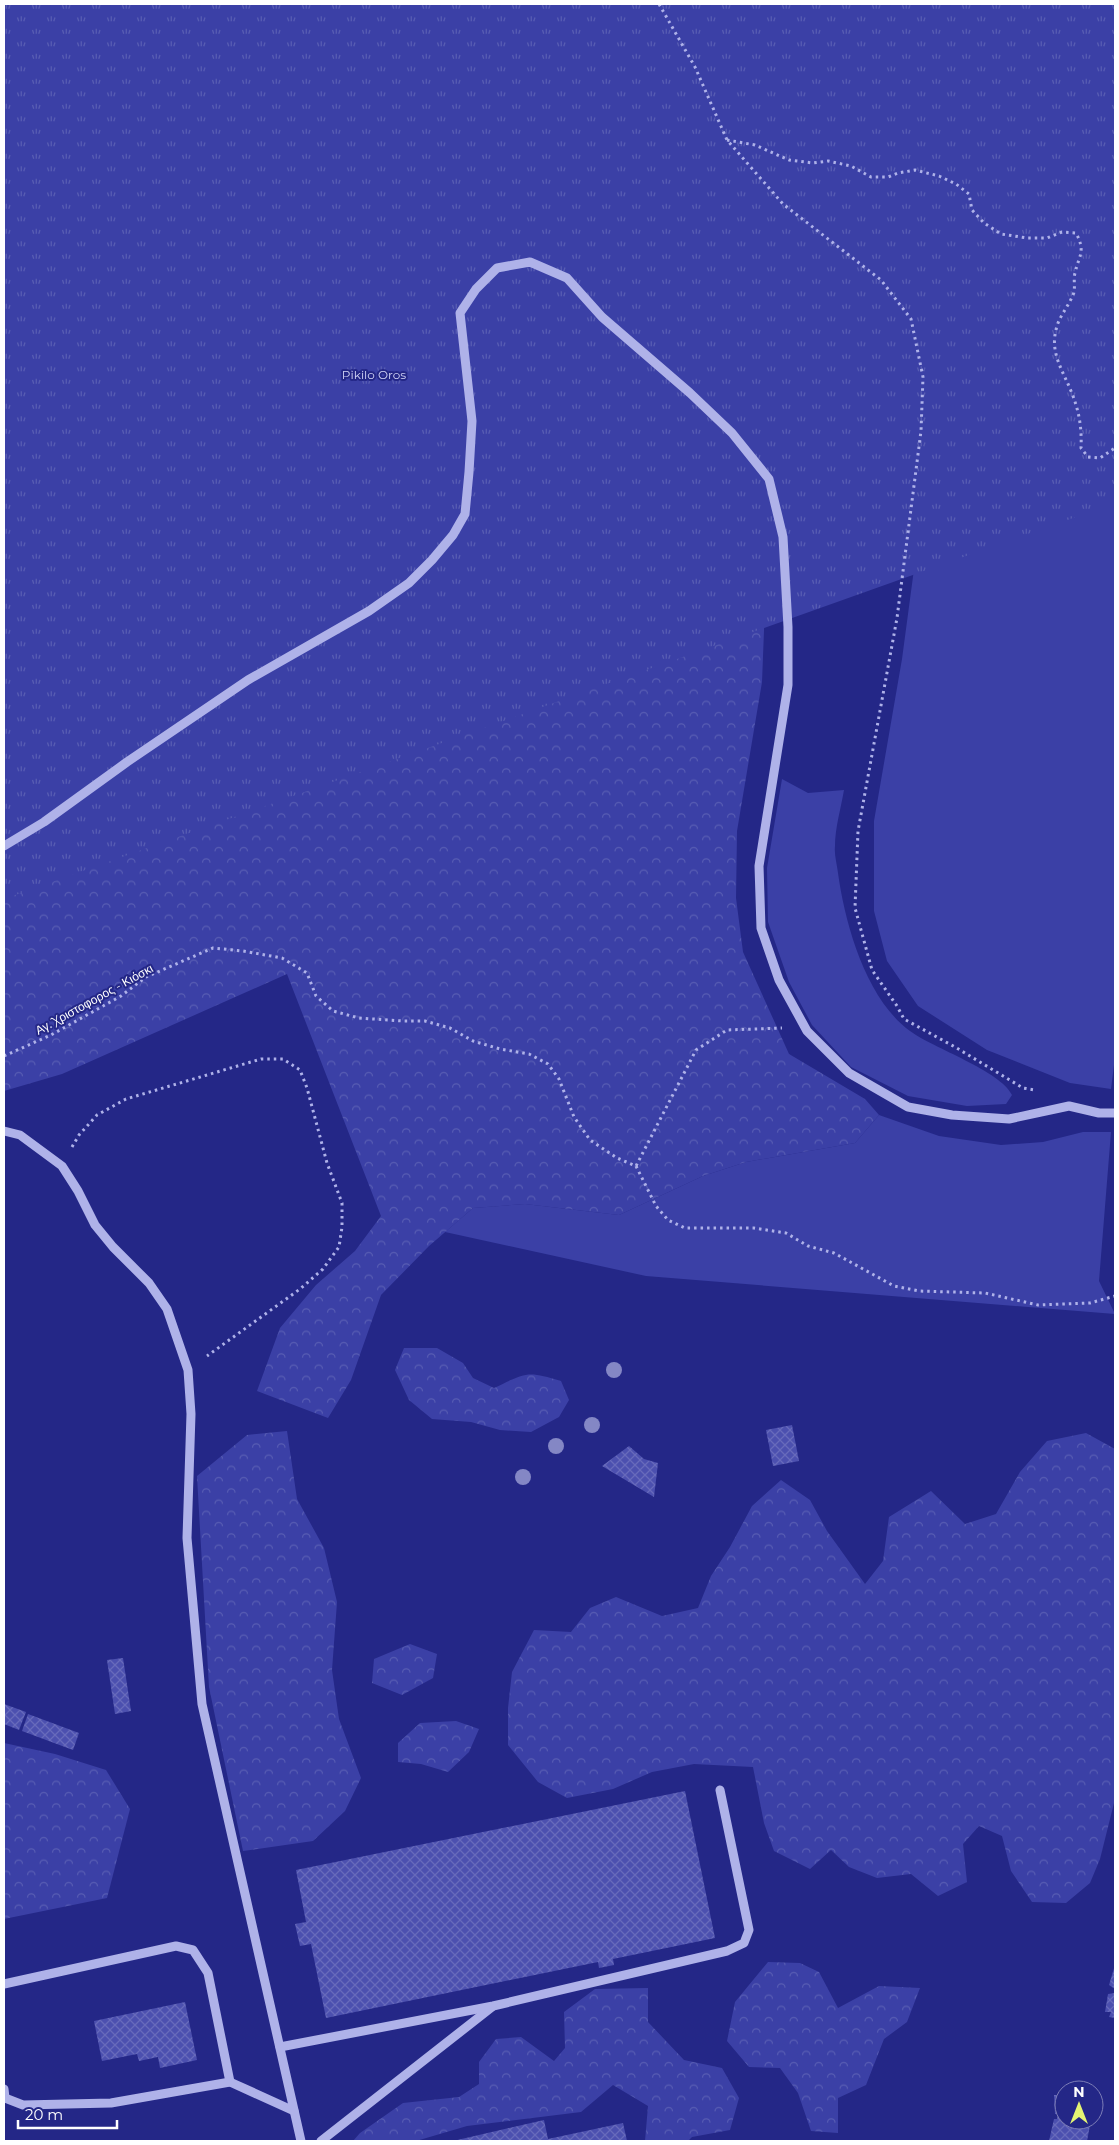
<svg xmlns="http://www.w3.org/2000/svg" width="1119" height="2145" font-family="Montserrat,sans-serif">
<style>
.grass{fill:#3b40a6}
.forest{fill:url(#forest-crowns)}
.park{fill:url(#park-tufts)}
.building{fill:url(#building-cross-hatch)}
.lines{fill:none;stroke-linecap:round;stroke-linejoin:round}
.path{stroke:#afb2e9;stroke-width:3;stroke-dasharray:2.5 4;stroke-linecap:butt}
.minor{stroke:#afb2e9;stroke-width:9}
.tree{fill:#8487c5}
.labels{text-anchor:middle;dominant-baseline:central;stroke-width:4;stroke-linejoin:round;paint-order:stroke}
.park-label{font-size:12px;fill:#d3d5f7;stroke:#242787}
.street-label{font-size:12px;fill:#fff;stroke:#242787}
</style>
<defs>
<pattern id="forest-crowns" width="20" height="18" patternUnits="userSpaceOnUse" patternTransform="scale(1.25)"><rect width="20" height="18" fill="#3b40a6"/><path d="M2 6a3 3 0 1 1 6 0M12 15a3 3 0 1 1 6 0" fill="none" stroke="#585db3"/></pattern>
<pattern id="park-tufts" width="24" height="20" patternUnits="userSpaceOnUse" patternTransform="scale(1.25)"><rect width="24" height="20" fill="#3b40a6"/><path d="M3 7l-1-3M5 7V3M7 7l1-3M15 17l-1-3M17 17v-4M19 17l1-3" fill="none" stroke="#585db3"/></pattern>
<pattern id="building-cross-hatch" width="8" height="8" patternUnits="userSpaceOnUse" patternTransform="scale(1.25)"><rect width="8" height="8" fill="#4c50af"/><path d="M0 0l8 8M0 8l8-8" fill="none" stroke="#676abb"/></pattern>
</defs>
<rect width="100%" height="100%" fill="#242787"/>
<!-- grass -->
<g class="grass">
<path d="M1115,4V1057L1111,1089L1070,1083L987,1050L918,1006L887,961L874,911V821L902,659L927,472Z"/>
<path d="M782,779L808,793L844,790C841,808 835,828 835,846C834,855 837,864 838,873C845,924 866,999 910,1031C933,1048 1001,1071 1012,1095L1006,1104L967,1106L908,1096L851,1067L812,1025L789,982L768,922L767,868Z"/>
<path d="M879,1115L939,1136L1001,1145L1043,1142L1083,1132H1111L1099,1281L1115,1314L646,1276L445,1232L473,1208L525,1204L619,1215L703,1176L746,1162L855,1143Z"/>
</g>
<!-- forest -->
<g class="forest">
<path d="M765,604L762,682L737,831L736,898L743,952L789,1054L865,1099L879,1115L855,1143L746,1162L703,1176L619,1215L525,1204L473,1208L429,1246L381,1295L351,1380L328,1418L257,1391L280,1328L316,1285L355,1251L381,1216L287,974L62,1074L4,1091V863Z"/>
<path d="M404,1348H437L463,1363L473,1378L494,1388C526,1373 526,1370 561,1381L569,1400L559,1417L531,1432L500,1430L471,1422L432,1419L409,1400L395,1370Z"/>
<path d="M287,1431L297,1499L324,1548L337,1602L332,1670L339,1719L361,1778L345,1811L313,1841L243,1851L209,1687L197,1476L247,1435Z"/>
<path d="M1086,1433L1115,1449V1799L1100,1859L1090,1883L1066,1903L1032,1902L1011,1871L1002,1836L979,1826L963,1844L967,1882L938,1896L911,1874L877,1878L849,1867L831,1850L810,1869L774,1851L764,1823L753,1767L694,1764L652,1772L613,1789L567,1798L538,1782L508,1745V1708L512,1672L534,1630L571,1632L590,1608L616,1597L662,1616L698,1608L711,1576L730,1547L752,1506L781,1480L810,1500L827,1531L865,1584L883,1561L889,1517L931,1491L965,1524L996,1514L1020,1472L1047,1441Z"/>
<path d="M410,1644L437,1654L433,1678L402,1695L372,1683L374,1659Z"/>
<path d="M456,1721L479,1729L469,1752L448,1772L421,1764L398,1762V1743L420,1723Z"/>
<path d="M4,1743L55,1754L106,1770L130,1809L107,1898L4,1919Z"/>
<path d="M768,1962L800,1963L819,1972L838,2008L879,1986L920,1988L907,2022L884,2039L866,2085L838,2098V2133L811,2131L798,2093L780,2068L749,2067L727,2041L735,2002Z"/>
<path d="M648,1988V2022L684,2060L722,2068L739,2098L730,2130L692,2137L688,2141H645L648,2106L613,2085L581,2112L467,2126L416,2141H353L360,2133L403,2103L459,2097L479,2084V2062L496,2039L521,2037L554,2061L565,2048L564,2012L595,1989Z"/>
</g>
<!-- park -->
<path class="park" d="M4,4H1115V503L4,899Z"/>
<!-- building -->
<g class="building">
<path d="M792,1425L799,1461L773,1466L766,1430Z"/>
<path d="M629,1446L644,1459L658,1463L654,1497L602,1466Z"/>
<path d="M123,1658L131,1711L115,1714L107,1660Z"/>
<path d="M4,1704L26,1712L19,1730L4,1724Z"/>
<path d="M28,1714L79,1733L73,1750L22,1731Z"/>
<path d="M685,1791L715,1938L613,1959L614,1965L599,1968L598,1962L326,2018L311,1944L300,1946L295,1924L306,1922L296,1870Z"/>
<path d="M1115,1965V1989L1109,1985Z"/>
<path d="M1115,1993V2018L1109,2017L1111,2012H1105L1108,1994Z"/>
<path d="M185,2002L197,2060L160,2068L158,2057L139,2061L137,2054L102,2061L94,2021Z"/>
<path d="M1054,2095H1064V2120H1091L1087,2141H1049L1054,2119H1057L1058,2114H1055Z"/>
<path d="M544,2120L548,2139L623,2123L627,2141H453Z"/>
</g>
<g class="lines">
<!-- path -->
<g class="path">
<path d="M659,4L695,67L727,140L783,204L881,280L911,319L923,377L921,431L897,618L858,831L855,908L872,970L897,1006L904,1019L955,1047L1023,1088L1035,1090"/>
<path d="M727,140L755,145L789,160L813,163L828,161L851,166L871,177H888L898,173L915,170L939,176L956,184L969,194L972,210L984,223L1001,234L1027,238H1047L1062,232L1076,233C1086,252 1079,255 1075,273C1073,280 1076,288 1073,295C1068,307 1058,318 1056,330C1050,353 1063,371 1071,391C1079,410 1082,428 1081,448L1088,457L1100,458L1115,448"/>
<path d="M4,1056L51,1035L121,996L146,977L213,948L243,951L282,958L307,973L316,996L333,1011L359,1018L403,1021H425L450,1028L473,1041L500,1049L529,1054L548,1064L559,1079L574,1117L590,1140L617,1158L636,1166L696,1050L727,1030L782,1028"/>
<path d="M72,1147L79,1135L97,1115L126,1099L261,1059H283L300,1070L307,1088L327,1163L342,1203V1227L339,1247L323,1269L300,1289L207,1356"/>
<path d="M636,1166L656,1206L668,1220L685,1228H754L786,1233L808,1246L834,1253L894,1286L919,1291L985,1293L1038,1305L1090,1303L1115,1296"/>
</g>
<!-- minor -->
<g class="minor">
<path d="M4,846L44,822L127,762L248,680L369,611L409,583L432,560L453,535L465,514L469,472L472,421L460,313L476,289L497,268L530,262L567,278L602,317L690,393L732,433L769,479L783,537L788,627V685L759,866L761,928L779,980L807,1031L849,1073L908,1107L952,1115L1009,1119L1069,1106L1099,1113H1115"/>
<path d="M4,1131L20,1135L62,1166L78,1191L95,1225L113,1247L149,1283L167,1309L188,1370L191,1414L187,1538L202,1704L301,2141"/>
<path d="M4,1984L176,1946L193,1950L208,1973L230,2082"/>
<path d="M280,2047L493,2006L727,1951L744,1943L749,1930L720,1790"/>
<path d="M4,2089L5,2098L23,2105L111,2103L230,2082L294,2111"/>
<path d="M321,2141L492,2007"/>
</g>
</g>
<!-- trees -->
<g class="tree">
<circle cx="614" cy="1370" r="8"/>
<circle cx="592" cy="1425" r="8"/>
<circle cx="556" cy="1446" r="8"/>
<circle cx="523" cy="1477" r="8"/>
</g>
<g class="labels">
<!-- park labels -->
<g class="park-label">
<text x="374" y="374">Pikilo Oros</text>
</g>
<!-- street labels -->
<g class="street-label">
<text transform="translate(94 999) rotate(-29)">Αγ. Χριστοφορος - Κιόσκι</text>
</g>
</g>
<!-- border -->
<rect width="1119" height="2145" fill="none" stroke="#ffffff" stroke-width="10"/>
<!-- north arrow -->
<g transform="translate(1079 2105)"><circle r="24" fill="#242787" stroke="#7c7db7"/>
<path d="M0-4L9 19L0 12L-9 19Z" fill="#e4f473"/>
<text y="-8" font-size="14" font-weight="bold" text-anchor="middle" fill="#ffffff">N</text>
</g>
<!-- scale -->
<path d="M18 2120v8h99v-8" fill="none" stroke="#ffffff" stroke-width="2.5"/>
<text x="25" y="2120" font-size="15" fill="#ffffff" stroke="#242787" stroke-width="4" paint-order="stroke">20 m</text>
</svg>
